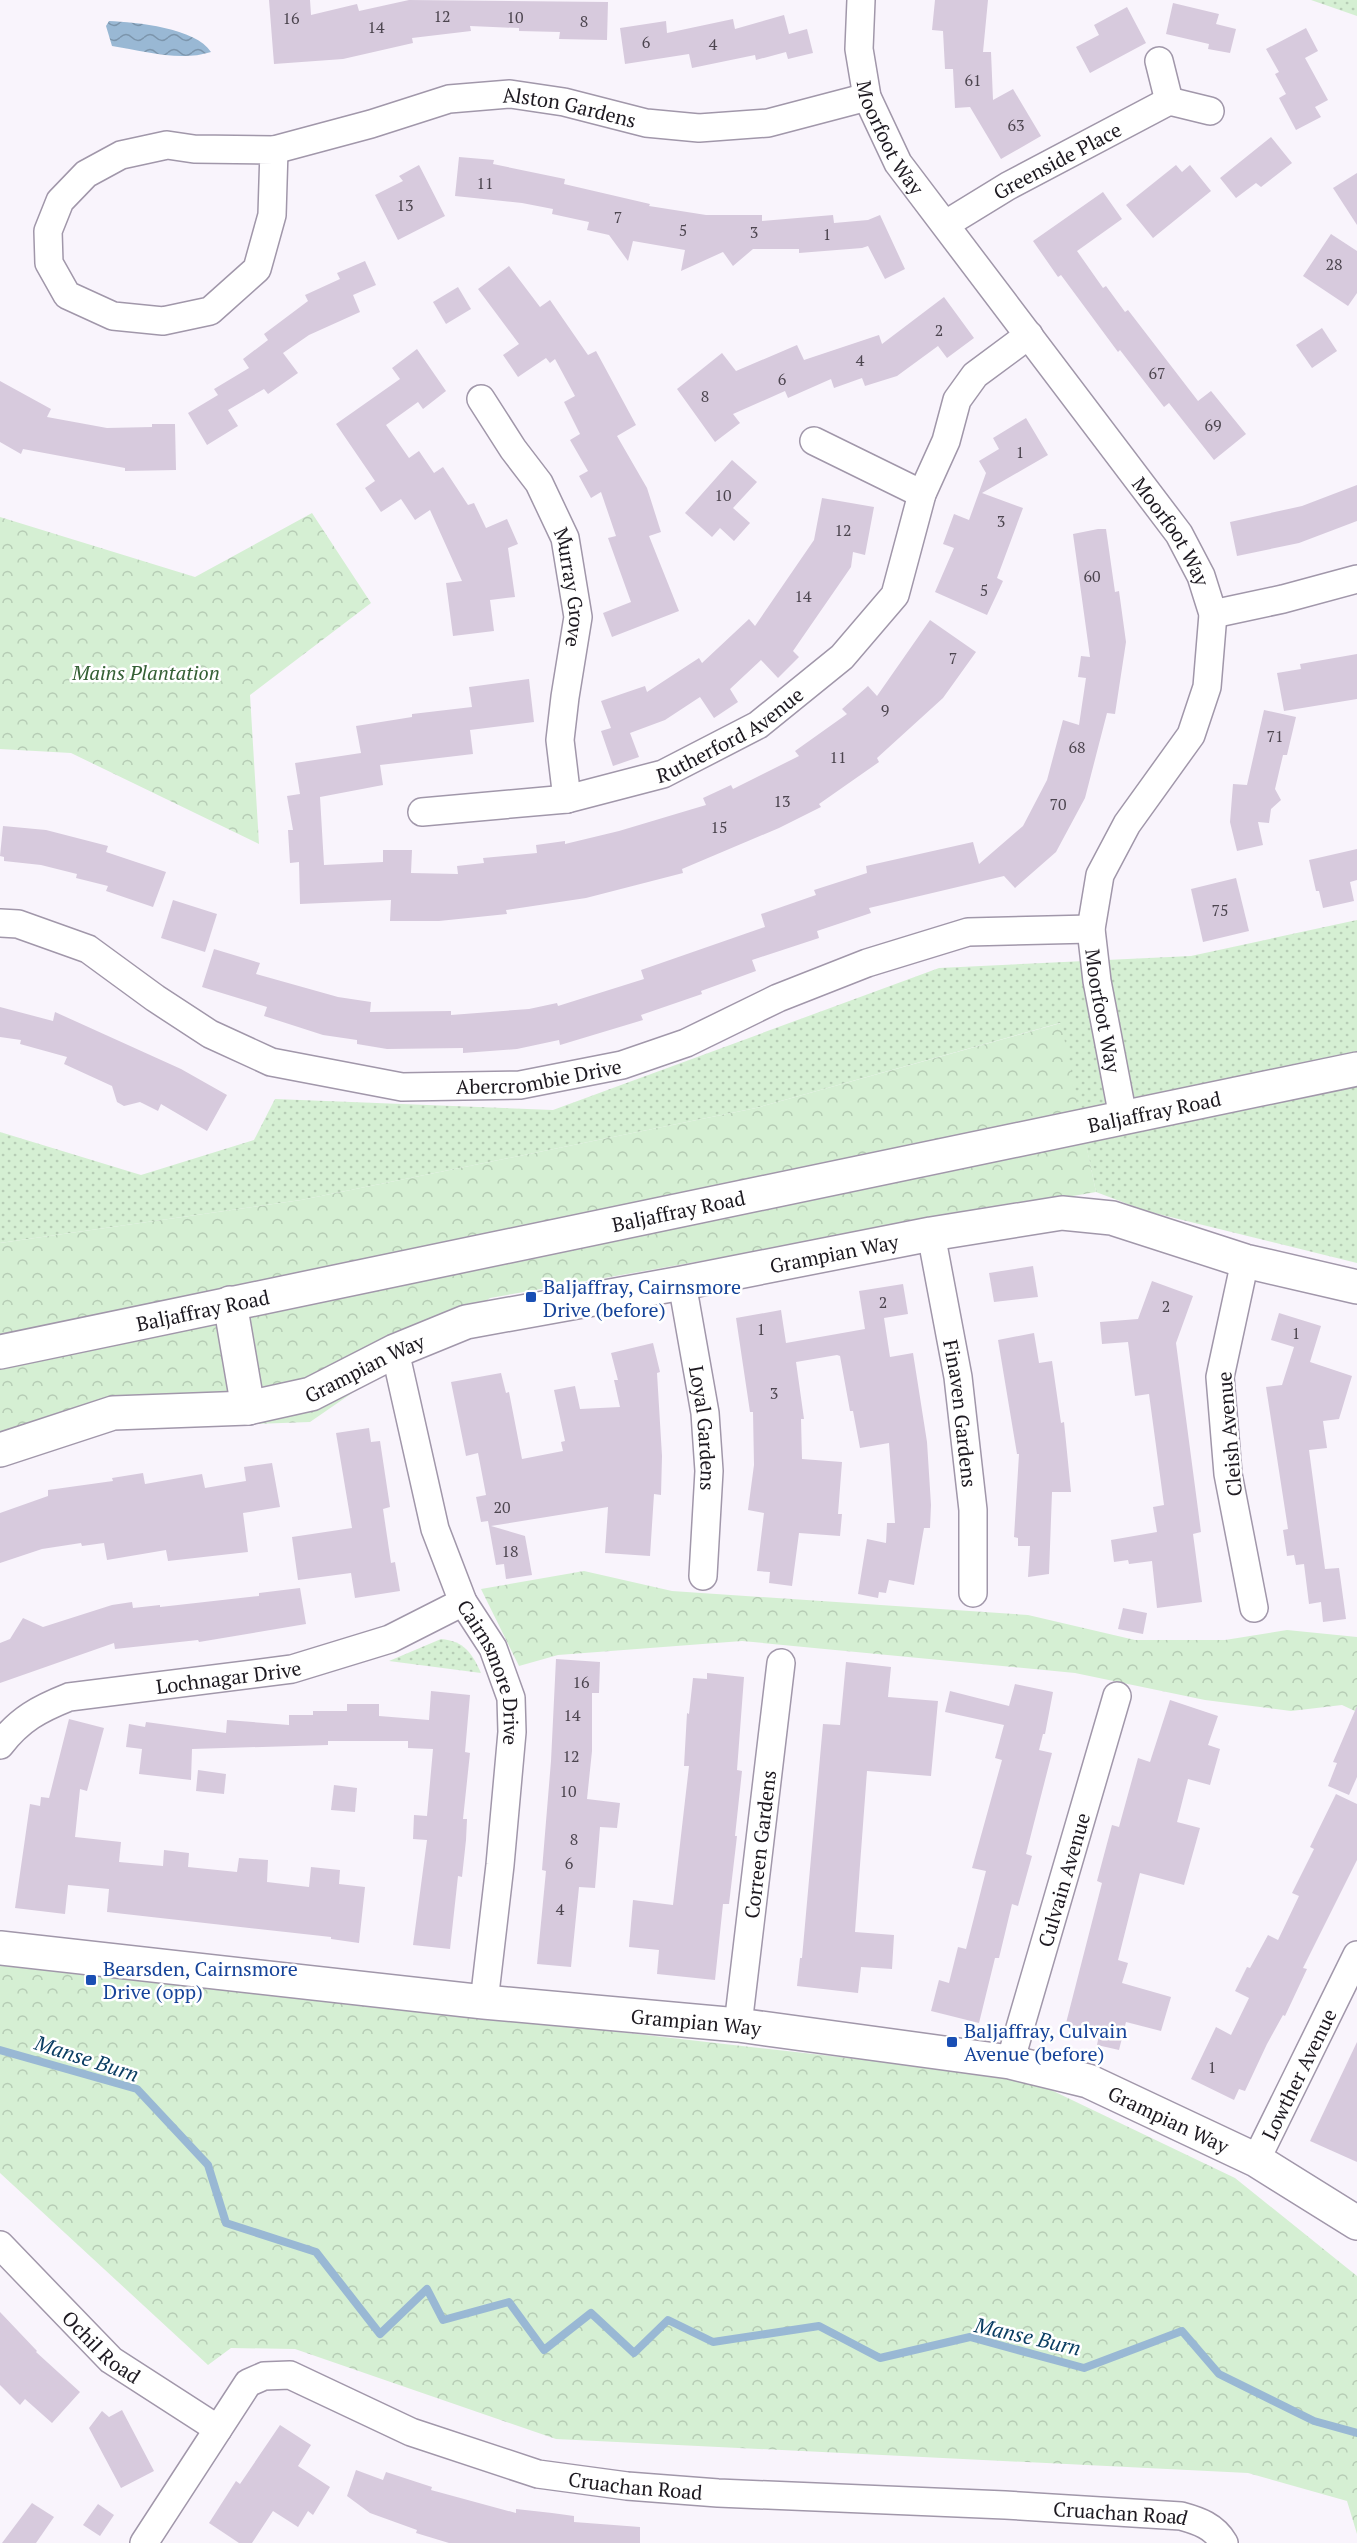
<svg xmlns="http://www.w3.org/2000/svg" width="1357" height="2543" font-family="'PT Serif',serif">
<style>
.grass{fill:url(#grass-dots)}
.forest{fill:url(#forest-crowns)}
.water{fill:url(#water-waves)}
.lines{fill:none;stroke-linecap:round;stroke-linejoin:round}
.stream{stroke:#99b8d4;stroke-width:8}
.building{fill:#d7cadd}
.street-casing{stroke:#a197aa;stroke-width:30}
.secondary-casing{stroke:#a197aa;stroke-width:36}
.street{stroke:#fff;stroke-width:27}
.secondary{stroke:#fff;stroke-width:33}
.transit-dot{fill:#1a4fb4;stroke:#fff;stroke-width:2}
.labels{text-anchor:middle;dominant-baseline:central;stroke-width:5;stroke-linejoin:round;paint-order:stroke}
.number-label{font-size:16px;fill:#4c454f}
.street-label{font-size:20px;fill:#1d1920;stroke:#fff}
.park-label{font-size:20px;font-style:italic;fill:#356035;stroke:#fff}
.transit-label{font-size:20px;fill:#164399;stroke:#fff;text-anchor:start}
.water-label{font-size:21px;font-style:italic;fill:#0b3e63;stroke:#fff}
</style>
<defs>
<pattern id="grass-dots" width="8" height="8" patternUnits="userSpaceOnUse" patternTransform="scale(1.5)"><rect width="8" height="8" fill="#d5efd3"/><path d="M2 2h.1M6 6h.1" fill="none" stroke="#b6ccb5" stroke-width="1.8" stroke-linecap="round"/></pattern>
<pattern id="forest-crowns" width="20" height="18" patternUnits="userSpaceOnUse" patternTransform="scale(1.5)"><rect width="20" height="18" fill="#d5efd3"/><path d="M2 6a3 3 0 1 1 6 0M12 15a3 3 0 1 1 6 0" fill="none" stroke="#b6ccb5"/></pattern>
<pattern id="water-waves" width="16" height="10" patternUnits="userSpaceOnUse" patternTransform="scale(1.5)"><rect width="16" height="10" fill="#99b8d4"/><path d="M0 5q4-4 8 0t8 0" fill="none" stroke="#7c95ac"/></pattern>
</defs>
<rect width="100%" height="100%" fill="#f9f4fc"/>
<!-- grass -->
<g class="grass">
<path d="M1311,0H1357V16Z"/>
<path d="M1357,920V1263L1146,1211L1096,1192L1060,1023L756,1108L301,1200L0,1243V1132L141,1175L254,1140L275,1099L553,1110L939,968L1191,956Z"/>
<path d="M441,1639C464,1641 472,1653 481,1673L389,1661Z"/>
</g>
<!-- forest -->
<g class="forest">
<path d="M312,513L371,603L250,695L259,844L71,753L0,749V517L195,577Z"/>
<path d="M1061,1023L1096,1192L490,1298L310,1422L94,1430L0,1468V1243L301,1200L756,1108Z"/>
<path d="M584,1571L672,1591L1028,1615L1135,1640H1225L1287,1630L1357,1637V1712L1342,1705L1291,1711L1205,1700L1075,1673L742,1641L558,1655L519,1666L481,1589Z"/>
<path d="M0,1962L1026,2078L1235,2178L1357,2276V2534L1347,2501L1248,2473L556,2439L295,2349L231,2348L208,2365L0,2173Z"/>
</g>
<!-- water -->
<path class="water" d="M109,21C136,22 196,28 211,52C180,62 144,51 112,46L106,26Z"/>
<g class="lines">
<!-- stream -->
<path class="stream" d="M0,2050L137,2089L208,2165L226,2223L316,2252L380,2334L427,2289L443,2320L509,2302L544,2350L591,2313L634,2353L668,2320L713,2342L819,2326L880,2358L970,2337L1084,2368L1182,2331L1219,2374L1314,2421L1357,2433"/>
</g>
<!-- building -->
<g class="building">
<path d="M269,0H310L311,15L357,4L359,11L409,0L608,2L607,40L559,39L560,32L519,31V28L470,26L471,31L412,38L413,43L343,59L274,64Z"/>
<path d="M935,0H988L983,52H991L993,100L1013,89L1041,136L1001,159L970,107L955,108L953,69H945L943,31L932,30Z"/>
<path d="M1173,3L1219,14L1216,24L1236,29L1230,53L1208,49L1209,44L1166,34Z"/>
<path d="M1127,7L1146,43L1090,73L1076,47L1099,35L1094,25Z"/>
<path d="M784,15L789,34L807,29L813,53L788,59L786,52L756,60L755,55L692,68L689,54L625,64L620,28L666,21L667,33L733,19L735,29Z"/>
<path d="M1306,28L1318,51L1305,58L1328,100L1315,107L1321,117L1296,130L1279,98L1286,94L1275,74L1279,72L1266,49Z"/>
<path d="M1271,137L1292,163L1261,187L1256,183L1236,198L1220,178Z"/>
<path d="M459,157L494,160L493,164L565,179L564,184L650,204L649,206L706,215H762V221L833,215L834,223L868,220L880,215L905,269L885,279L868,246L862,248L799,253V249H753L733,266L723,252L681,271L685,250L633,241L628,261L609,235L587,230L589,222L552,214L553,209L522,203L455,196Z"/>
<path d="M419,165L445,216L398,240L375,195L403,181L399,176Z"/>
<path d="M1176,165L1182,172L1190,165L1211,191L1153,238L1126,205Z"/>
<path d="M1357,173V225L1333,188Z"/>
<path d="M1103,192L1122,219L1077,251L1103,288L1106,286L1125,312L1128,310L1198,401L1211,391L1246,434L1214,460L1169,403L1164,407L1120,350L1118,352L1061,275L1058,277L1033,241Z"/>
<path d="M1331,234L1357,251V293L1348,306L1303,276Z"/>
<path d="M365,261L376,285L353,295L360,312L309,335L283,353L298,373L268,394L264,389L228,410L238,426L207,445L188,413L218,395L214,389L249,368L243,359L268,340L264,334L308,301L305,295L340,279L337,273Z"/>
<path d="M509,266L540,307L550,300L588,355L596,351L636,425L617,436L647,488L661,532L649,536L679,611L612,637L603,613L631,602L608,538L616,536L601,492L591,498L579,476L588,471L570,440L580,434L564,402L575,396L555,359L550,363L546,358L518,377L503,355L519,344L478,289Z"/>
<path d="M458,287L471,309L446,324L433,302Z"/>
<path d="M944,297L974,338L947,358L938,346L897,376L865,386L862,378L834,388L831,379L788,398L785,391L733,414L740,423L715,442L677,389L722,353L736,371L797,345L804,360L879,335L882,344Z"/>
<path d="M1322,328L1337,351L1312,368L1296,345Z"/>
<path d="M417,349L446,391L423,409L418,402L386,425L409,458L419,451L434,473L443,467L468,505L474,503L486,528L507,519L518,544L508,548L515,597L490,600L494,631L453,636L446,583L462,581L430,510L415,520L401,499L381,512L365,488L375,481L336,424L400,379L392,368Z"/>
<path d="M0,381L51,409L47,417L107,428L152,427V424H175L176,470L125,471V468L23,449L21,454L0,442Z"/>
<path d="M1026,418L1048,455L982,493L1023,508L997,578L1003,581L987,615L935,592L954,548L943,544L954,514L969,520L986,473L979,461L999,449L993,438Z"/>
<path d="M732,460L757,482L733,508L750,523L734,541L720,528L712,537L685,513Z"/>
<path d="M1357,485V521L1299,543L1237,556L1230,522L1302,506Z"/>
<path d="M822,498L874,507L865,555L853,552L851,567L793,651L799,657L778,678L761,660L730,689L738,702L714,718L700,697L665,720L630,733L639,757L613,766L601,731L611,728L601,701L645,686L647,692L699,658L702,663L749,619L755,626L814,540Z"/>
<path d="M1098,529H1106L1115,592L1119,591L1126,642L1115,714L1107,713L1085,798L1056,852L1015,888L1004,876L869,908L871,913L817,931L819,938L752,960L756,971L701,991L702,994L641,1015L643,1020L560,1045L559,1040L517,1049L463,1053V1048L387,1049L357,1044V1040L323,1035L264,1016L267,1007L202,987L214,949L260,963L256,974L338,997L371,1002L370,1012L451,1011V1015L529,1009L557,1003L558,1006L644,979L641,970L765,927L761,914L816,895L814,890L867,873L866,866L973,842L979,864L1023,826L1047,780L1063,720L1079,725L1086,678L1078,677L1081,656L1090,657L1073,534Z"/>
<path d="M930,620L976,652L943,698L877,758L879,762L819,804L821,807L779,828L682,869L683,873L586,898L506,910L507,914L439,921H390L391,900L300,904L299,862L290,863L288,830H293L287,796L300,794L295,763L361,753L356,726L412,717V714L472,707L469,687L529,679L534,722L470,730L473,754L380,765L383,785L320,797L324,865L383,862V850H412L411,873L458,874L457,866L484,863L483,858L537,853L536,845L565,841V844L619,831L706,805L703,798L731,785L733,789L799,756L795,751L847,714L842,709L868,686L877,696Z"/>
<path d="M1357,654V699L1284,711L1277,673L1301,669L1300,664Z"/>
<path d="M1264,710L1296,717L1287,755H1283L1275,789L1281,800L1271,809L1269,823L1258,822L1263,845L1237,851L1230,822L1233,784L1247,785Z"/>
<path d="M3,826L46,830L108,846L106,852L166,872L153,907L106,891L108,886L76,878L77,874L41,865L4,861V857L0,856Z"/>
<path d="M1357,849V880L1350,882L1354,901L1323,908L1319,891H1316L1309,860Z"/>
<path d="M1236,878L1249,931L1203,942L1191,889Z"/>
<path d="M173,900L217,914L205,952L161,938Z"/>
<path d="M0,1007L53,1021L55,1012L181,1069L227,1095L207,1131L161,1104L158,1111L140,1102L124,1106L117,1102L112,1086L64,1064L67,1057L20,1044L21,1040L0,1037Z"/>
<path d="M1033,1266L1038,1297L994,1302L989,1273Z"/>
<path d="M1152,1281L1193,1296L1176,1343L1201,1532L1193,1534L1202,1602L1157,1608L1152,1561L1129,1564L1128,1560L1114,1562L1111,1540L1157,1532L1153,1507L1164,1505L1149,1394L1135,1396L1128,1342L1102,1344L1100,1322L1138,1319Z"/>
<path d="M903,1284L908,1314L884,1318L890,1357L913,1353L927,1442L931,1505L930,1528H924L914,1585L889,1580L886,1593L879,1592L878,1598L858,1594L867,1539L886,1543L887,1523H895L889,1443L860,1448L853,1411H850L840,1356L837,1355L796,1362L804,1419H801L802,1459L842,1462L838,1514H842L840,1536L799,1533L792,1586L769,1583L770,1572L757,1571L764,1513L748,1510L754,1465L753,1412H750L736,1318L781,1310L786,1343L865,1329L859,1291Z"/>
<path d="M1279,1313L1321,1326L1310,1362L1352,1376L1339,1419L1323,1421L1327,1448L1309,1450L1325,1569L1339,1568L1346,1619L1323,1622L1321,1602L1309,1604L1304,1564L1296,1565L1294,1555L1287,1556L1283,1530L1288,1529L1266,1387L1282,1385L1294,1347L1271,1340Z"/>
<path d="M1034,1333L1039,1363L1052,1361L1061,1423L1064,1422L1071,1492H1052L1049,1574L1028,1577L1030,1546H1018V1538L1014,1537L1019,1454H1017L998,1340Z"/>
<path d="M653,1343L660,1372L657,1373L662,1456L661,1495L654,1494L650,1556L605,1553L608,1507L491,1526L525,1536L532,1575L506,1579L504,1564L496,1565L488,1521L481,1522L476,1497L486,1495L478,1453L466,1456L451,1382L501,1373L506,1393L509,1392L522,1459L563,1451L561,1442L565,1441L554,1390L575,1386L580,1409L620,1407L614,1380H618L611,1353Z"/>
<path d="M369,1428L371,1442L380,1441L390,1507L383,1509L391,1563L395,1562L400,1591L355,1598L351,1573L298,1580L292,1537L352,1528L336,1433Z"/>
<path d="M272,1463L280,1507L243,1513L248,1552L168,1561L166,1550L107,1560L104,1543L82,1546L81,1543L42,1549L0,1563V1513L48,1496V1490L113,1481L112,1478L143,1473L145,1484L202,1474L205,1488L246,1481L244,1467Z"/>
<path d="M300,1588L306,1624L199,1642L198,1640L115,1649L114,1643L0,1683V1643L10,1639L23,1618L43,1627L112,1605L132,1602L133,1608L160,1605V1607L259,1596V1593Z"/>
<path d="M1123,1608L1147,1613L1143,1634L1118,1629Z"/>
<path d="M556,1659L600,1662L599,1693H592V1751L587,1799L620,1803L617,1828L600,1827L595,1888L579,1887L571,1967L537,1964L546,1871L542,1870L551,1761Z"/>
<path d="M846,1662L891,1667L888,1697L938,1701L931,1776L867,1771L855,1932L894,1935L892,1969L861,1967L858,1993L797,1986L800,1958H802L823,1724L840,1725Z"/>
<path d="M707,1673L744,1677L737,1770L742,1771L735,1836H737L729,1904H723L715,1980L657,1974L659,1950L629,1947L633,1900L673,1905L689,1766H684L687,1713L689,1714L693,1678L707,1679Z"/>
<path d="M1015,1684L1053,1692L1045,1734H1043L1039,1750L1052,1753L1026,1854L1032,1856L1018,1906L1012,1904L999,1958H995L979,2023L931,2011L939,1980L949,1983L958,1947L966,1949L986,1871L972,1868L1002,1760L995,1758L1004,1725L945,1712L950,1691L1009,1706Z"/>
<path d="M431,1691L470,1695L465,1752L470,1753L463,1819H467L466,1840L462,1877L458,1876L450,1949L413,1945L427,1840L413,1839L414,1815L427,1816L433,1749L408,1748V1741H328V1745L192,1749L191,1780L139,1774L142,1749L126,1747L129,1724L145,1727L146,1722L226,1733L227,1720L289,1725V1715H313V1711H347V1704H379V1716L429,1720Z"/>
<path d="M1170,1700L1218,1716L1208,1745L1220,1749L1210,1785L1188,1779L1177,1822L1200,1828L1184,1885L1140,1873L1118,1960L1128,1963L1122,1983L1171,1997L1161,2031L1126,2022L1119,2050L1097,2045L1099,2035L1065,2027L1102,1883L1097,1881L1112,1825L1119,1827L1138,1758L1150,1762Z"/>
<path d="M1357,1706V1777L1349,1795L1328,1786L1337,1763L1333,1762Z"/>
<path d="M69,1719L104,1728L87,1791L80,1789L75,1837L121,1842L119,1862L163,1866L164,1850L189,1853L188,1867L237,1872L239,1858L268,1860L267,1882L309,1887L311,1867L340,1870L339,1884L365,1887L359,1943L331,1939V1937L107,1912L109,1889L68,1885L65,1914L15,1908L30,1804L40,1806L41,1797L49,1798Z"/>
<path d="M198,1770L226,1774L224,1794L196,1791Z"/>
<path d="M334,1785L357,1788L355,1812L331,1810Z"/>
<path d="M1336,1794L1357,1804V1860L1303,1968L1307,1969L1285,2016L1283,2015L1267,2044L1245,2091L1239,2089L1234,2100L1191,2079L1216,2027L1231,2035L1249,1998L1235,1991L1247,1967L1250,1968L1268,1935L1278,1940L1299,1896L1292,1893L1314,1849L1310,1847Z"/>
<path d="M1357,2042V2162L1310,2141Z"/>
<path d="M0,2312L37,2351L36,2352L80,2392L52,2423L25,2399L20,2405L0,2385Z"/>
<path d="M122,2410L154,2471L121,2488L89,2428L102,2411L109,2417Z"/>
<path d="M280,2425L311,2445L298,2466L330,2487L313,2515L308,2511L298,2527L273,2511L252,2543H239L209,2523L236,2481L240,2484Z"/>
<path d="M356,2470L383,2480L386,2472L432,2487L431,2490L516,2513V2509L552,2513L574,2516V2522L640,2527V2543H449L416,2533L417,2530L370,2513L347,2496Z"/>
<path d="M32,2503L54,2517L36,2543H2Z"/>
<path d="M98,2504L114,2515L100,2536L83,2525Z"/>
</g>
<g class="lines">
<!-- street casing -->
<g class="street-casing">
<g id="street">
<path id="s1" d="M861,0L859,49L867,97L898,163L1179,534L1201,576L1213,614L1207,687L1191,735L1127,824L1100,875L1091,929L1097,981L1123,1117"/>
<path d="M1159,61L1169,101"/>
<path d="M167,145L194,149L274,150L272,215L257,269L210,311L163,321L113,316L67,295L49,263L48,231L60,201L86,174L121,155Z"/>
<path id="s2" d="M274,150L371,124L449,99L510,94L564,102L646,123L699,128L768,123L867,97"/>
<path id="s3" d="M946,224L1008,186L1169,101L1210,111"/>
<path id="s4" d="M481,399L513,449L539,483L565,538L578,617L565,697L560,740L567,799"/>
<path d="M814,441L922,494"/>
<path d="M1213,614L1283,599L1357,579"/>
<path id="s5" d="M422,812L567,799L663,774L758,725L842,657L895,595L922,494L946,441L957,400L975,375L1029,335"/>
<path id="s6" d="M0,923L18,924L88,949L155,998L210,1034L271,1062L402,1087L520,1085L622,1065L686,1043L778,998L867,963L968,932L1091,929"/>
<path id="s7" d="M931,1234L958,1377L973,1510V1593"/>
<path d="M1245,1261L1220,1377L1228,1474L1254,1608"/>
<path id="s8" d="M682,1283L705,1413L709,1471L703,1576"/>
<path id="s9" d="M395,1351L435,1529L463,1602L493,1648L511,1698L512,1732L500,1865L484,2002"/>
<path id="s10" d="M0,1745C20,1719 39,1709 69,1697L292,1669L390,1639L463,1602"/>
<path id="s11" d="M738,2025L781,1663"/>
<path id="s12" d="M1010,2062L1117,1696"/>
<path id="s13" d="M1256,2160L1357,1955"/>
<path id="s14" d="M0,2245L111,2360L218,2429"/>
<path id="s15" d="M144,2543L248,2383L264,2376L290,2375L411,2432L538,2474L627,2486L718,2493L1005,2505L1181,2516C1199,2521 1214,2526 1224,2543"/>
</g>
</g>
<!-- secondary casing -->
<g class="secondary-casing">
<g id="secondary">
<path d="M230,1303L248,1408"/>
<path id="s16" d="M0,1352L1357,1069"/>
<path id="s17" d="M0,1450L113,1413L248,1408L311,1394L395,1351L466,1322L682,1283L931,1234L1062,1213L1112,1218L1245,1261L1357,1287"/>
<path id="s18" d="M0,1948L484,2002L738,2025L1010,2062L1088,2081L1256,2160L1357,2223"/>
</g>
</g>
<!-- street -->
<use href="#street" class="street"/>
<!-- secondary -->
<use href="#secondary" class="secondary"/>
</g>
<!-- markers -->
<g class="transit-dot">
<rect x="525" y="1291" width="12" height="12" rx="3"/>
<rect x="85" y="1974" width="12" height="12" rx="3"/>
<rect x="946" y="2036" width="12" height="12" rx="3"/>
</g>
<g class="labels">
<!-- number labels -->
<g class="number-label">
<text x="442" y="16">12</text>
<text x="515" y="17">10</text>
<text x="291" y="18">16</text>
<text x="584" y="21">8</text>
<text x="376" y="27">14</text>
<text x="646" y="42">6</text>
<text x="713" y="44">4</text>
<text x="973" y="80">61</text>
<text x="1016" y="125">63</text>
<text x="485" y="183">11</text>
<text x="405" y="205">13</text>
<text x="618" y="217">7</text>
<text x="683" y="230">5</text>
<text x="754" y="232">3</text>
<text x="827" y="234">1</text>
<text x="1334" y="264">28</text>
<text x="939" y="330">2</text>
<text x="860" y="360">4</text>
<text x="1157" y="373">67</text>
<text x="782" y="379">6</text>
<text x="705" y="396">8</text>
<text x="1213" y="425">69</text>
<text x="1020" y="452">1</text>
<text x="723" y="495">10</text>
<text x="1001" y="521">3</text>
<text x="843" y="530">12</text>
<text x="1092" y="576">60</text>
<text x="984" y="590">5</text>
<text x="803" y="596">14</text>
<text x="953" y="658">7</text>
<text x="885" y="710">9</text>
<text x="1275" y="736">71</text>
<text x="1077" y="747">68</text>
<text x="838" y="757">11</text>
<text x="782" y="801">13</text>
<text x="1058" y="804">70</text>
<text x="719" y="827">15</text>
<text x="1220" y="910">75</text>
<text x="883" y="1302">2</text>
<text x="1166" y="1306">2</text>
<text x="761" y="1329">1</text>
<text x="1296" y="1333">1</text>
<text x="774" y="1393">3</text>
<text x="502" y="1507">20</text>
<text x="510" y="1551">18</text>
<text x="581" y="1682">16</text>
<text x="572" y="1715">14</text>
<text x="571" y="1756">12</text>
<text x="568" y="1791">10</text>
<text x="574" y="1839">8</text>
<text x="569" y="1863">6</text>
<text x="560" y="1909">4</text>
<text x="1212" y="2067">1</text>
</g>
<!-- street labels -->
<g class="street-label">
<text stroke="none"><textPath href="#s2" startOffset="304">Alston Gardens</textPath></text>
<text stroke="none"><textPath href="#s1" startOffset="144">Moorfoot Way</textPath></text>
<text stroke="none"><textPath href="#s3" startOffset="128">Greenside Place</textPath></text>
<text stroke="none"><textPath href="#s1" startOffset="630">Moorfoot Way</textPath></text>
<text stroke="none"><textPath href="#s4" startOffset="213">Murray Grove</textPath></text>
<text stroke="none"><textPath href="#s5" startOffset="322">Rutherford Avenue</textPath></text>
<text stroke="none"><textPath href="#s1" startOffset="1152">Moorfoot Way</textPath></text>
<text stroke="none"><textPath href="#s6" startOffset="579">Abercrombie Drive</textPath></text>
<text stroke="none"><textPath href="#s16" startOffset="1179">Baljaffray Road</textPath></text>
<text stroke="none"><textPath href="#s16" startOffset="693">Baljaffray Road</textPath></text>
<text stroke="none"><textPath href="#s17" startOffset="864">Grampian Way</textPath></text>
<text stroke="none"><textPath href="#s16" startOffset="207">Baljaffray Road</textPath></text>
<text stroke="none"><textPath href="#s17" startOffset="378">Grampian Way</textPath></text>
<text stroke="none"><textPath href="#s7" startOffset="182">Finaven Gardens</textPath></text>
<text stroke="none"><textPath href="#s8" startOffset="147">Loyal Gardens</textPath></text>
<text transform="translate(1229 1434) rotate(-95)">Cleish Avenue</text>
<text stroke="none"><textPath href="#s9" startOffset="338">Cairnsmore Drive</textPath></text>
<text stroke="none"><textPath href="#s10" startOffset="246">Lochnagar Drive</textPath></text>
<text stroke="none"><textPath href="#s11" startOffset="182">Correen Gardens</textPath></text>
<text stroke="none"><textPath href="#s12" startOffset="190">Culvain Avenue</textPath></text>
<text stroke="none"><textPath href="#s18" startOffset="700">Grampian Way</textPath></text>
<text stroke="none"><textPath href="#s13" startOffset="96">Lowther Avenue</textPath></text>
<text stroke="none"><textPath href="#s18" startOffset="1186">Grampian Way</textPath></text>
<text stroke="none"><textPath href="#s14" startOffset="144">Ochil Road</textPath></text>
<text stroke="none"><textPath href="#s15" startOffset="600">Cruachan Road</textPath></text>
<text stroke="none"><textPath href="#s15" startOffset="1086">Cruachan Road</textPath></text>
</g>
<!-- park labels -->
<g class="park-label">
<text x="146" y="672">Mains Plantation</text>
</g>
<!-- transit labels -->
<g class="transit-label">
<text x="543" y="1286">Baljaffray, Cairnsmore<tspan x="543" dy="23">Drive (before)</tspan></text>
<text x="103" y="1968">Bearsden, Cairnsmore<tspan x="103" dy="23">Drive (opp)</tspan></text>
<text x="964" y="2030">Baljaffray, Culvain<tspan x="964" dy="23">Avenue (before)</tspan></text>
</g>
<!-- water labels -->
<g class="water-label">
<text transform="translate(87 2058) rotate(18)">Manse Burn</text>
<text transform="translate(1028 2336) rotate(13)">Manse Burn</text>
</g>
</g>
</svg>
